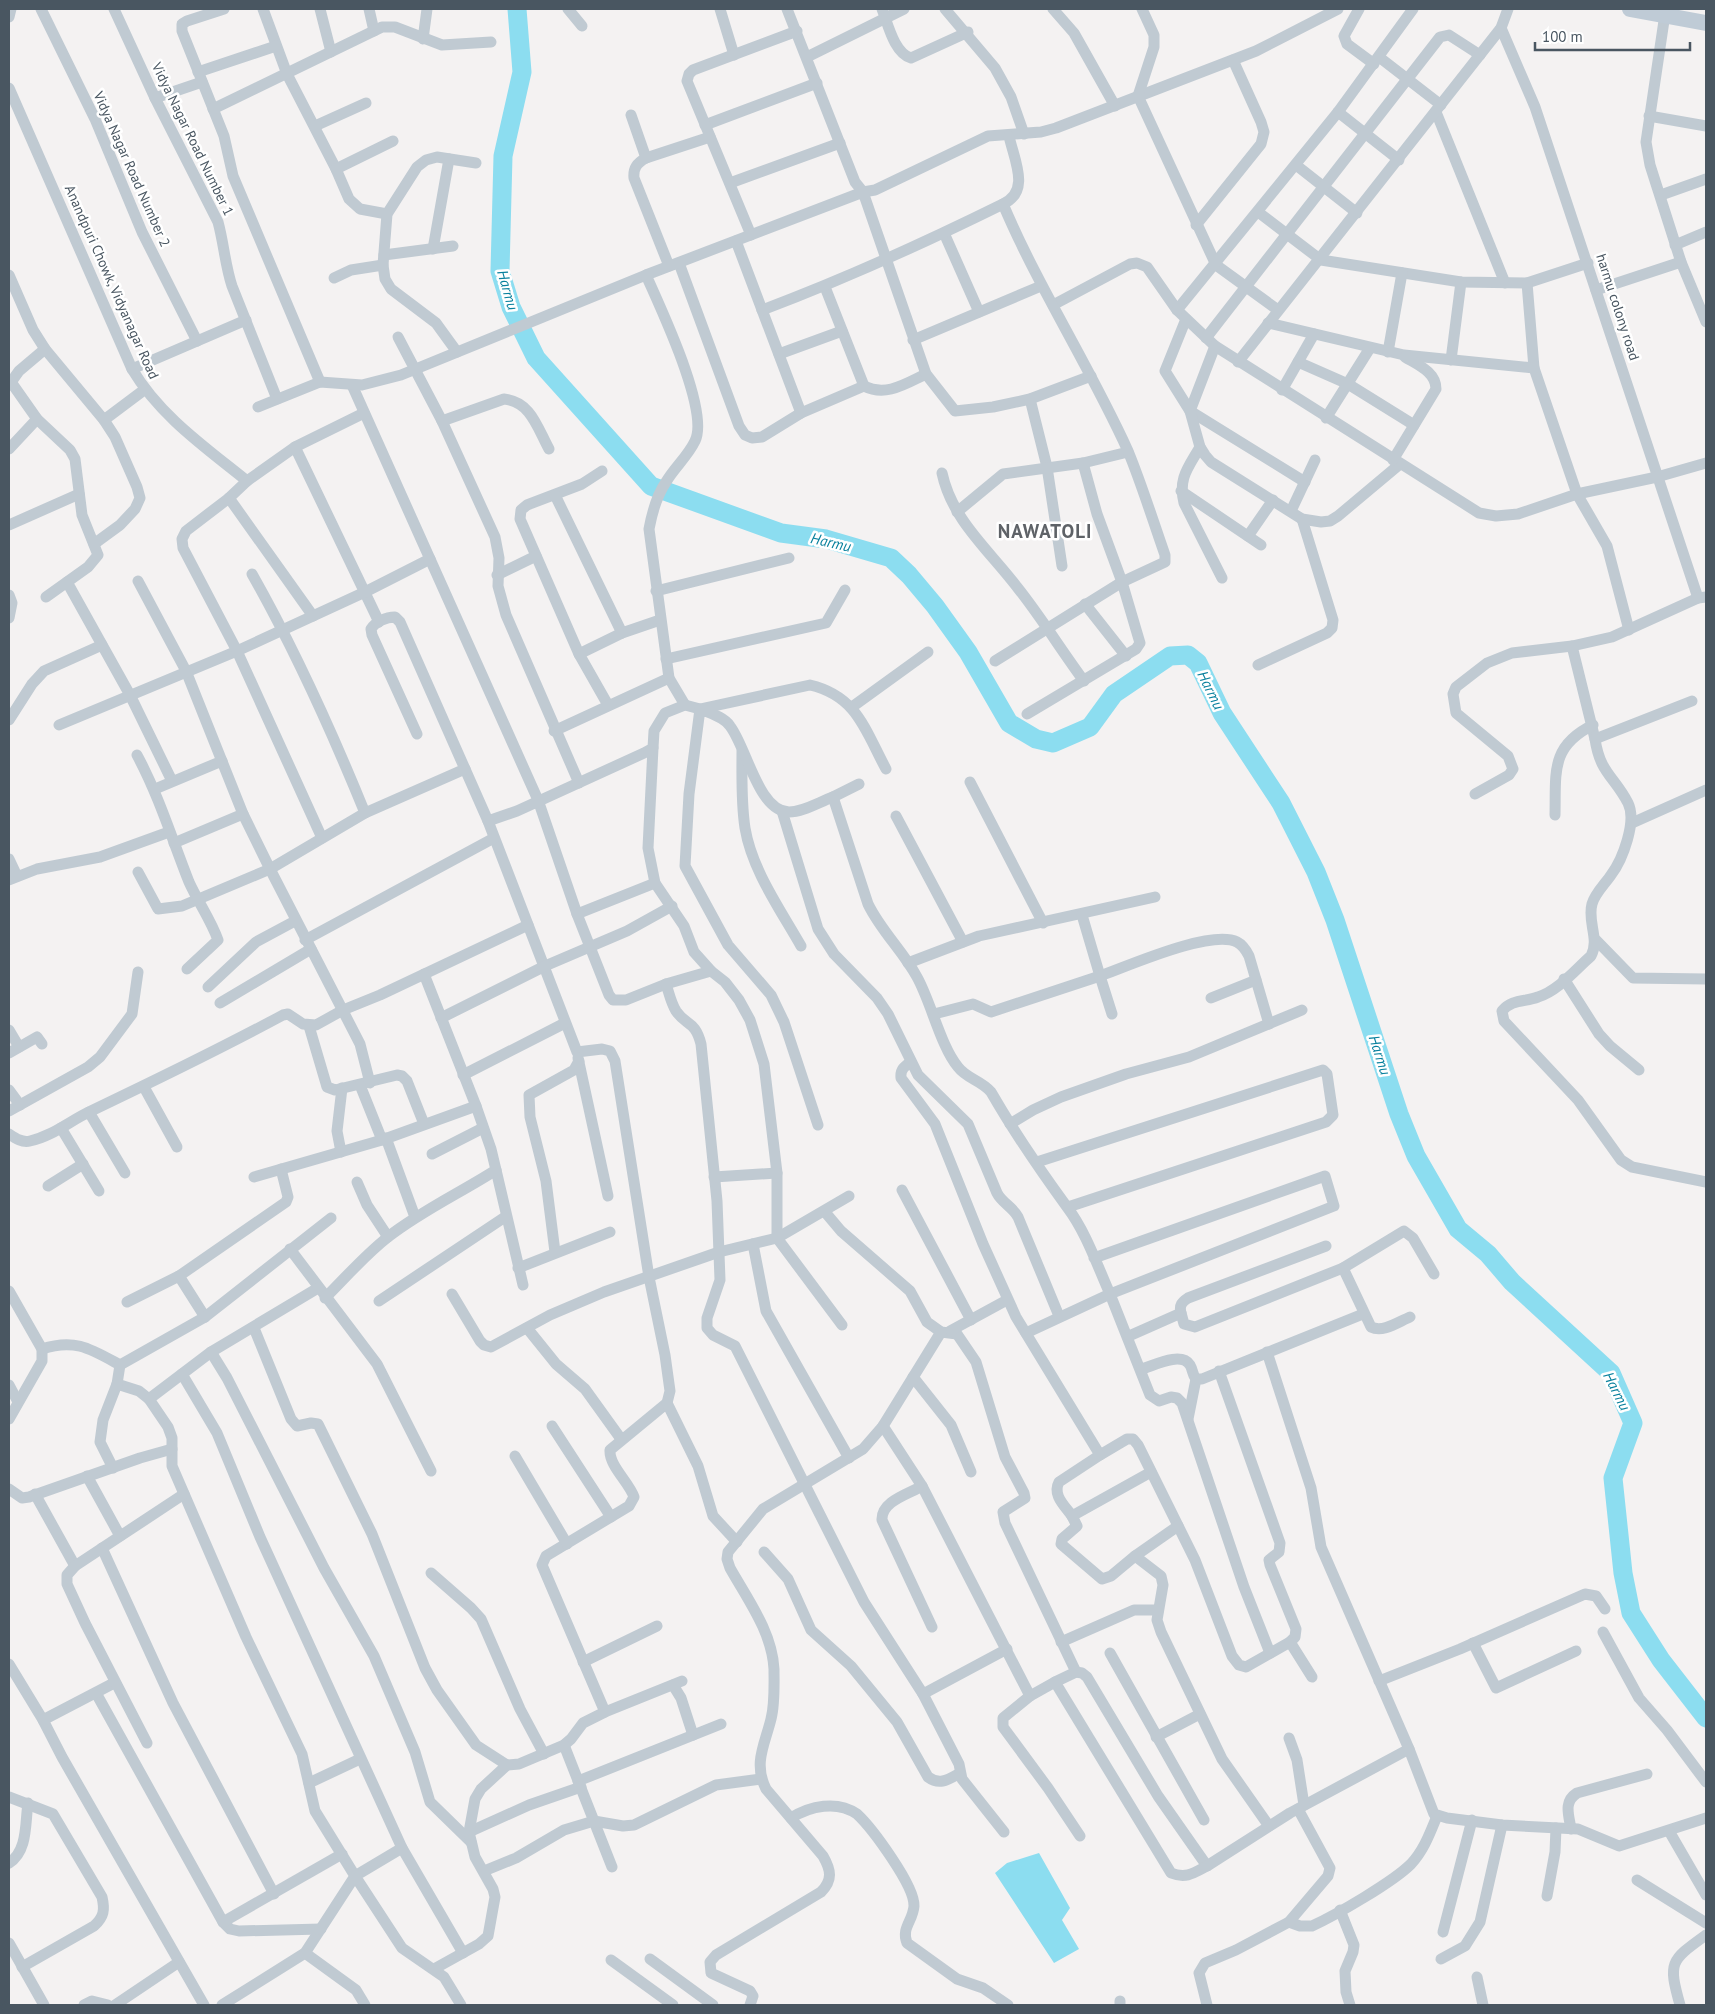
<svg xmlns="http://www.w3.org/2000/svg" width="1715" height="2014" font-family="'PT Sans',sans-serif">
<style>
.water{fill:#8cddf0}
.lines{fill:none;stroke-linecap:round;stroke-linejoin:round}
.river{stroke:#8cddf0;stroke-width:19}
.minor{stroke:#c0cad2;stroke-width:11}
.secondary{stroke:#bfcbd6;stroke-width:16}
.labels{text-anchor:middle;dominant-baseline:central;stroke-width:5;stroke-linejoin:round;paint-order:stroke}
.street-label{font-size:14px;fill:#495661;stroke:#fff}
.water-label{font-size:15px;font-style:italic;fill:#08809d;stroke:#fff}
.district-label{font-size:19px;font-weight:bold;letter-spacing:1px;fill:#5e6267;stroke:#fff}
</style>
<rect width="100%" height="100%" fill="#f4f2f2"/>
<!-- water -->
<path class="water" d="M1039,1853L1070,1908L1062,1920L1079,1949L1054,1963L995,1873L1007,1863Z"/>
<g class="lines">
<!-- river -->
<path class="river" d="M517,9L522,72L503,156L500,271L511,307L536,358L651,486L781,533L826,539L891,558L909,575L935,606L968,652L1009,723L1036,739L1053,743L1090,727L1114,694L1170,656L1188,655L1198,663L1222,713L1281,803L1316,872L1335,920L1399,1114L1416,1156L1458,1229L1488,1254L1512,1282L1611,1373L1633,1423L1613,1478L1623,1573L1631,1613L1661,1660L1706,1718"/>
<!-- minor -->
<g class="minor">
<path d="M41,9L95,119L142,232L197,341"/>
<path d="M114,9L155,98L218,222C224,244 225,265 232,286L277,399"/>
<path d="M224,9L187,21L182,24V31L224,136L233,176L320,382"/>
<path d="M263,9L287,74L336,169L349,199L360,209L387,214"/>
<path d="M320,9L331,52"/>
<path d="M369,9L374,31"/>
<path d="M568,9L582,26"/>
<path d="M720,9L734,55"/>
<path d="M787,9L855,182L863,192L875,190L988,136L1041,132L1056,128L1256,51L1338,9"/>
<path d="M882,9C888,24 894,53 911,58L968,32"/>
<path d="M945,9L995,68L1011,97L1024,134"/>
<path d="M1053,9L1074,33L1115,106"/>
<path d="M1142,9L1154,35V47L1138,96L1216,265L1278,310"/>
<path d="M1359,9L1344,36L1347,44L1374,64"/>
<path d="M1665,14L1646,142L1650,165L1681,262L1706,322"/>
<path d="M9,17L11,9"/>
<path d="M1501,28L1535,107L1698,598"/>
<path d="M423,39L427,9"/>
<path d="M807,57L904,9"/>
<path d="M1379,57L1441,105"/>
<path d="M198,72L276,46"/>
<path d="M9,88L132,369C160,416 205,447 247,481"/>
<path d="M155,98L202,82"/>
<path d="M213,109L382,27H395L442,45L491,42"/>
<path d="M1338,112L1399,160"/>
<path d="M1436,112L1505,283"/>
<path d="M631,115L646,158"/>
<path d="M1649,116L1706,126"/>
<path d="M705,125L817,83"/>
<path d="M315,126L366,103"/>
<path d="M1296,165L1357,213"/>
<path d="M336,169L393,141"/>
<path d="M730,183L840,143"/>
<path d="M1661,195L1706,179"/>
<path d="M1258,212L1321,260L1461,282L1527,283L1588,263"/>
<path d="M1196,225L1261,144L1264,132L1261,122L1233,60"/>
<path d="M944,233L979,312"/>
<path d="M751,235L687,81L689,74L693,70L797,31"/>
<path d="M736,241L801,413"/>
<path d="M1675,245L1706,232"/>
<path d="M433,249L449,159"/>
<path d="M384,255L453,246"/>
<path d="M679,263L739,426L745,435L752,438L762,437L801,413L864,386C886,397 905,384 926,374"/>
<path d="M669,266L634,178C633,168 637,163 646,158L710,137"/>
<path d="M9,275L33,330L45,349L104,420L115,437L137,487L140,498L135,509L120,525L94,544"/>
<path d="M334,278L351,270L383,265"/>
<path d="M1527,283L1534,368L1577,494L1607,546L1629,630"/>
<path d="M825,287L864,386"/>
<path d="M1596,290L1681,262"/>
<path d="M1053,305L1130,264L1137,263L1147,267L1177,310L1215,346L1479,513L1496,516L1518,514L1577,494L1657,477L1706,463"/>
<path d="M762,310C845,279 924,243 1003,204"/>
<path d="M1177,310L1338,112L1413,9"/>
<path d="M1186,319L1165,371L1190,411L1305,482"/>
<path d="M1268,323L1404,355L1534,368"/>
<path d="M398,337L442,421"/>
<path d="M1206,338L1440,37L1449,35L1480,55"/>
<path d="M913,340L1041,286"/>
<path d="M1215,346L1190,411L1200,447L1205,455L1211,462L1302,519L1321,522L1330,521L1338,516L1400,464"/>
<path d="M457,352L436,323L391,289L385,279L383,265L387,214L417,167L426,160L437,157L476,163"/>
<path d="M1388,352L1402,273"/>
<path d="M779,354L842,331"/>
<path d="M1451,360L1461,282"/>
<path d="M1238,362L1501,28L1508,9"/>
<path d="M1298,362L1348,384L1414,425"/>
<path d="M132,369L246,320"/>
<path d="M11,382L37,419L70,450L75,459L82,515L98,555L88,567L46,597"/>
<path d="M9,385L19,371L45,349"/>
<path d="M352,385L538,800L577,914L609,995L613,1000H626L666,984L711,971"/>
<path d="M1282,390L1314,334"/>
<path d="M1030,399L1047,467L1062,566"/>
<path d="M258,407L320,382L362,385L401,375L646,275"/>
<path d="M1326,418L1370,348"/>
<path d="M104,420L144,390"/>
<path d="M295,447L379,622"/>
<path d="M1200,447C1188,468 1178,478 1184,503L1222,578"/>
<path d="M9,449L37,419"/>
<path d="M549,449C537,427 531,402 504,399L442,421L495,537L499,558L498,586L506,615L579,783"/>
<path d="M1393,460L1436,389C1436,372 1418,365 1405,357"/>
<path d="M602,471L582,484L527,505L521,510L520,519L579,654L608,705"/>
<path d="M942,473C952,520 989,550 1017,587C1041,617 1061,650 1084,681"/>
<path d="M1181,491L1261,545"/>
<path d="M555,495L622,633"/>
<path d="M229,498L313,616"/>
<path d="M1291,511L1315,460"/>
<path d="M957,512L1003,474L1083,463L1128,452"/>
<path d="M9,525L79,494"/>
<path d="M1248,536L1273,500"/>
<path d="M252,574C295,650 332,732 365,813"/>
<path d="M497,575L536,556"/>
<path d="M138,581L186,671L243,814L270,869L360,1044L370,1083"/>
<path d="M67,582L130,695L172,781"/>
<path d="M656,591L789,558"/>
<path d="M9,595L12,603L9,618"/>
<path d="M1085,604L1126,656"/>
<path d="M1572,646L1595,739L1692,701"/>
<path d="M579,654L622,633L660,620"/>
<path d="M666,659L826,623L845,590"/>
<path d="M995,661L1122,582L1165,562V555C1153,521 1142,485 1128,451C1090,367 1039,289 1003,204C1031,191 1014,160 1009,136"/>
<path d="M1258,665L1327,633L1332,628L1333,620L1302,519"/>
<path d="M685,705L669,678L649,529C652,513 657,495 666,482C674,468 688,456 695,441C710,411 660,307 646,275L863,192L926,374L955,411L993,407L1030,399L1091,376"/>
<path d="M852,707L928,652"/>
<path d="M1027,714L1136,649L1140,643L1122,582L1097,514L1083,463"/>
<path d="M9,720L32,684L44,671L102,645"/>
<path d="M59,725L237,651L365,592L430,559"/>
<path d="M554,731L669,678"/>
<path d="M417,734L372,635L371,629C375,622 386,617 395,617L400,622L488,821L577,1052L602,1049L610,1051L615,1061L649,1277L665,1355L670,1391L667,1403L610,1450C609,1466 629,1482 634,1497L629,1506L546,1556L542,1565L605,1712"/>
<path d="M1595,739C1600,773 1614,776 1628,803C1637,821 1623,859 1611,875C1605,884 1595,893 1592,904C1587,922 1600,939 1591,956C1576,969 1558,991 1538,997C1525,1002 1512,999 1502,1011L1504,1021L1578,1100L1621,1160L1632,1167L1706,1182"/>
<path d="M653,748L648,848L655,883L684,926L694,952L711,971L725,982L739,1000L750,1020L764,1064L777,1173V1238L842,1325"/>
<path d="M742,751C742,776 741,802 745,828C752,870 780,909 801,946"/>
<path d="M137,755C159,796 172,839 189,882C198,902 211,920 218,940L187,969"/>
<path d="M970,782L1043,923"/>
<path d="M155,789L222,761"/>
<path d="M1475,794L1509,775L1513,769L1508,756L1456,713L1453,694L1456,687L1487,663L1512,653L1572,646L1612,637L1698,598L1706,597"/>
<path d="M833,797L859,784"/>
<path d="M782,811L818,929L834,954L877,998L888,1014L918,1075L968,1124L997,1193C1002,1203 1013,1207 1018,1217L1059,1316"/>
<path d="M1555,815C1556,773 1550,746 1593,725"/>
<path d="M896,816L963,942"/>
<path d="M488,821L517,811L644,753L653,748L654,731L665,713L685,705L700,709L810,685C857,696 865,730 886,769"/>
<path d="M1632,823L1706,790"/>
<path d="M322,838L237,651L183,548L182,539L186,531L229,498L247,481L295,447L364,413"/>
<path d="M174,843L243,814"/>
<path d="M9,859L17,876"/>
<path d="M138,872L158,909L182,906L270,869L365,813L465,769"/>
<path d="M9,880L37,869L100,857L169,832"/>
<path d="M577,914L655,883"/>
<path d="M305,940L494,838"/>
<path d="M1596,940L1633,978L1706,979"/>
<path d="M908,963L979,936L1155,897"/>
<path d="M1564,979L1599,1034L1610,1046L1639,1070"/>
<path d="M666,984C669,993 671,1003 676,1011C686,1026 695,1020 701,1044L717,1201L720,1280L707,1318V1328L713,1335L735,1346L864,1602L923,1694L959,1764L962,1779L1004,1832"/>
<path d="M208,987L256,942L295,921"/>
<path d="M1211,998L1256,980"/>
<path d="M220,1003L311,949"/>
<path d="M934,1014L973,1004L991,1012L1100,976L1082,915"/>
<path d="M1112,1014L1100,976C1128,966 1211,929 1237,942C1243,945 1246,950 1249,956L1269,1024"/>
<path d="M441,1018L545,966L627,931L672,906"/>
<path d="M309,1026L327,1087L335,1090L397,1075L402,1076L407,1081L424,1124"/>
<path d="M9,1030L19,1047"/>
<path d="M9,1053L37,1037L42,1044"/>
<path d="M578,1058L608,1196"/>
<path d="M911,1062C905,1066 900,1069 901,1078L935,1124L983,1244L1016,1317L1100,1455L1127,1439H1133L1138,1445L1195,1560L1232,1656L1239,1665L1246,1667L1290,1642L1295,1637L1296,1629L1270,1565L1269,1560L1279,1552L1280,1543L1219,1371"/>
<path d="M463,1075L565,1023"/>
<path d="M360,1085L382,1140"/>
<path d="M144,1087L177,1147"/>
<path d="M9,1090L20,1105"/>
<path d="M9,1111L88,1067L100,1057L132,1014L138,972"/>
<path d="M89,1112L125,1173"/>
<path d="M1010,1124L1033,1110L1061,1097L1126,1074L1189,1057L1302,1010"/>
<path d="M818,1125L784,1022L771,995L728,945L685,866L689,794L700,709C710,713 724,717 730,726C747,748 758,811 789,812C803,812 819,802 833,797L868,904C881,931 903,951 917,977C931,1002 941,1047 958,1067C967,1079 981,1080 991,1092C1014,1132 1040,1170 1067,1207C1086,1232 1097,1265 1110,1294L1334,1206L1325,1176L1094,1258"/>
<path d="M61,1128L99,1191"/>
<path d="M9,1134C15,1138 22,1143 30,1141C53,1136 71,1120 91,1111C156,1080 220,1049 283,1015L288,1014L303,1024L316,1025L343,1010L380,995L528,925"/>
<path d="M386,1138L415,1217"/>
<path d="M341,1152L337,1131L342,1088"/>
<path d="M432,1154L483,1128"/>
<path d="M1037,1162L1323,1070L1327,1074L1333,1115L1326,1122L1068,1207"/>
<path d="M496,1170L523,1285"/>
<path d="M254,1177L382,1140L476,1106"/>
<path d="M714,1177L777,1173"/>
<path d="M357,1182L367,1205L388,1237"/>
<path d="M48,1186L83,1164"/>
<path d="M902,1190L971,1320"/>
<path d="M825,1212L841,1231L910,1291L927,1322L941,1332L957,1334L976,1362L1005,1457L1024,1493L1025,1498L1003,1512L1005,1523L1076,1672L1055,1682"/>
<path d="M753,1244L766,1311L849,1458"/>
<path d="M290,1249L377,1364L431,1471"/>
<path d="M555,1252L546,1181L530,1117L529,1095L574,1070L579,1061"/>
<path d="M518,1268L610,1232"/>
<path d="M1343,1268L1371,1327C1383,1333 1398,1322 1410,1317"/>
<path d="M179,1276L205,1317"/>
<path d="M9,1291L42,1349V1361L9,1419"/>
<path d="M452,1294L480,1341L484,1345L491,1347L550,1315L604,1292L719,1252L777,1238L849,1196"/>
<path d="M325,1298C346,1277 365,1255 388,1237C421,1211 460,1193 496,1170L491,1149L476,1106L424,974"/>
<path d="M379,1301L505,1217"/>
<path d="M127,1302L179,1276L286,1202L288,1197L281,1169"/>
<path d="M1181,1313C1179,1305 1182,1302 1188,1298L1326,1246"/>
<path d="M254,1328L291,1419L297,1426L311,1423L318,1424L372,1534L425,1668L437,1690L476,1745L507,1765L519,1764L564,1745L571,1739L583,1723L605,1712L682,1681"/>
<path d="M527,1328L556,1364L585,1389L621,1439"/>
<path d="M950,1331L1007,1300"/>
<path d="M1026,1333L1110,1294L1150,1395L1159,1401L1171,1397L1177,1398L1182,1403L1244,1587L1270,1653"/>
<path d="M1129,1336L1181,1313L1184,1324L1195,1327L1343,1268L1404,1231L1413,1238L1434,1274"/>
<path d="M42,1349C75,1338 91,1349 120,1365"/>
<path d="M211,1352L227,1378L324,1568L374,1656L415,1752L430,1802L471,1842"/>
<path d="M1267,1352L1311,1488L1321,1547L1409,1749L1434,1814L1447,1818L1502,1825L1578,1829L1619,1846L1706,1818"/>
<path d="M1142,1369C1153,1366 1181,1351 1190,1365C1193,1370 1192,1374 1196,1379H1202L1363,1314"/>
<path d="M182,1374L217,1433L260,1537L402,1848L463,1953"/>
<path d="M913,1377L951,1425L971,1472"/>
<path d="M117,1384L139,1391L149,1399L168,1427L172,1438V1466L246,1637L302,1754L315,1811L355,1876L305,1953L222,2005"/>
<path d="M9,1385L18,1402"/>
<path d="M149,1399L211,1352L318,1288"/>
<path d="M667,1403L698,1466L713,1516L737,1542"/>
<path d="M1188,1419L1196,1379"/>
<path d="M552,1426L611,1517"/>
<path d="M883,1426L922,1486L1030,1696L1003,1718V1727L1048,1788L1080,1836"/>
<path d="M1100,1455L1059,1482C1052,1495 1065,1506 1072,1516L1151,1472"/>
<path d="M515,1456L567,1544"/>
<path d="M113,1468L100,1442L103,1420L117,1384L120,1365L205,1317L331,1218"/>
<path d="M87,1476L120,1536"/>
<path d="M922,1486C909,1494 881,1501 882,1520L932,1627"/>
<path d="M9,1489L22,1498L29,1497L140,1458L172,1449"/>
<path d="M35,1494L75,1566"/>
<path d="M1072,1516L1077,1526L1062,1539L1061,1544L1102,1579L1111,1576L1135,1556L1178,1526"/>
<path d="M102,1548L173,1703L274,1894"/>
<path d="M764,1552L788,1579L811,1630L851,1666L897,1722L928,1777C940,1786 949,1779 960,1773"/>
<path d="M1135,1556L1161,1576L1163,1585L1157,1620L1161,1632L1222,1759L1269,1826"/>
<path d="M431,1573L471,1608L481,1619L520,1709L544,1754"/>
<path d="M1603,1632L1639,1698L1667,1730L1706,1782"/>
<path d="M1061,1642L1134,1610H1158"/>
<path d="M1290,1642L1312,1677"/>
<path d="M1473,1643L1496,1688L1576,1651"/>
<path d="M1110,1653L1204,1820"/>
<path d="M583,1662L657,1626"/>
<path d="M9,1664L43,1720L62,1757L204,2005"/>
<path d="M1076,1672L1082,1673L1087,1677L1158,1796L1207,1866"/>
<path d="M1379,1681L1460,1649L1585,1594L1596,1596L1605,1609"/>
<path d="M673,1685L681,1698L693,1735"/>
<path d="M96,1693L223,1922L230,1929L239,1931L321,1929"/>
<path d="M923,1694L1007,1649"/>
<path d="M1030,1696L1055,1682L1171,1873C1186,1879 1194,1873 1207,1866L1290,1813L1409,1749"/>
<path d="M43,1720L114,1683"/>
<path d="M1156,1737L1200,1714"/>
<path d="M1289,1738L1297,1760L1304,1805"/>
<path d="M147,1743L85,1623L67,1584V1575L75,1566L184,1494"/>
<path d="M564,1745L612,1867"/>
<path d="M578,1781L721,1724"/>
<path d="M309,1783L360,1759"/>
<path d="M9,1797L53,1814L102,1897C105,1910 104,1917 94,1926L22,1967"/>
<path d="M791,1818C810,1806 837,1800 857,1814C872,1828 915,1886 914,1906C913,1921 901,1928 907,1943L957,1979L983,1988L1008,2005"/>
<path d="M1571,1829C1569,1815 1563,1802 1577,1793L1647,1774"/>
<path d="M1669,1831L1706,1895"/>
<path d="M469,1832L529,1805L581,1787"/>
<path d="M402,1848L355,1876L402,1948L444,1977L461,2005"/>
<path d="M9,1863C28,1851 25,1823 28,1803"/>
<path d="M484,1871L516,1858L564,1830L594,1821L623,1826L634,1825L716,1785L761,1779"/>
<path d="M1637,1880L1706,1923"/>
<path d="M1547,1896L1555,1852L1556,1828"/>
<path d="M1340,1910L1354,1945L1353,1952L1345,1971L1346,1992L1350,2005"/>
<path d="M223,1922L342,1854"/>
<path d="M1289,1922L1300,1926H1312C1336,1915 1393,1882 1411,1864C1424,1850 1430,1833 1437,1816"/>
<path d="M1443,1932L1472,1820"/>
<path d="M9,1943L44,2005"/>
<path d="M305,1953L356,1990L365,2005"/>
<path d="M650,1959L713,2005"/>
<path d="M1441,1959L1465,1946L1480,1922L1502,1825"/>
<path d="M611,1960L673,2005"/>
<path d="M434,1969L479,1944L488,1936L495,1897L493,1889L475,1857L469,1832L475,1799L481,1789L507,1765"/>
<path d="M1477,1977L1483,2005"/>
<path d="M1120,2001V2005"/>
<path d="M84,2005L92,2001L108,2005"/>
<path d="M115,2005L179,1962"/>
<path d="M750,2005L753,1996L750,1991L711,1973L710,1962L716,1955L821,1892C833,1880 831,1870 823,1856L766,1789C753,1763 765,1744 771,1719C775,1704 774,1685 774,1669C772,1632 748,1600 730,1568L727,1559L728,1552L763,1509L863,1449L883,1426L941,1332"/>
<path d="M1207,2005L1199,1973L1205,1963L1236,1950L1289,1922L1328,1876L1330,1868L1298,1809"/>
<path d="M1680,2005C1668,1962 1670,1961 1706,1935"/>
</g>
<!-- secondary -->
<path class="secondary" d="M1630,9L1706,23"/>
</g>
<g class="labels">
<!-- street labels -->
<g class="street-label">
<text transform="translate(193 139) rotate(64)">Vidya Nagar Road Number 1</text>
<text transform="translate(132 169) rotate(66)">Vidya Nagar Road Number 2</text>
<text transform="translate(112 282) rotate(66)">Anandpuri Chowk, Vidyanagar Road</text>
<text transform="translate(1618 307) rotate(72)">harmu colony road</text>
</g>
<!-- water labels -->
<g class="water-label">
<text transform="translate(508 290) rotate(74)">Harmu</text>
<text transform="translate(831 542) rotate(13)">Harmu</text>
<text transform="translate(1211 690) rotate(64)">Harmu</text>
<text transform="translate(1380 1055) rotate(72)">Harmu</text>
<text transform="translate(1617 1391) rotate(63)">Harmu</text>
</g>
<!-- district labels -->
<g class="district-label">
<text x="1045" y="531">NAWATOLI</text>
</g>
</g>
<!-- border -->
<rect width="1715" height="2014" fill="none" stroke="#495661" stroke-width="20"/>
<!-- scale -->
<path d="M1535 42v8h155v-8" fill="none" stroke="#495661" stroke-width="2.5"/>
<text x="1542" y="42" font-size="15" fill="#495661" stroke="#ffffff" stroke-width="4" paint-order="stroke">100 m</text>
</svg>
